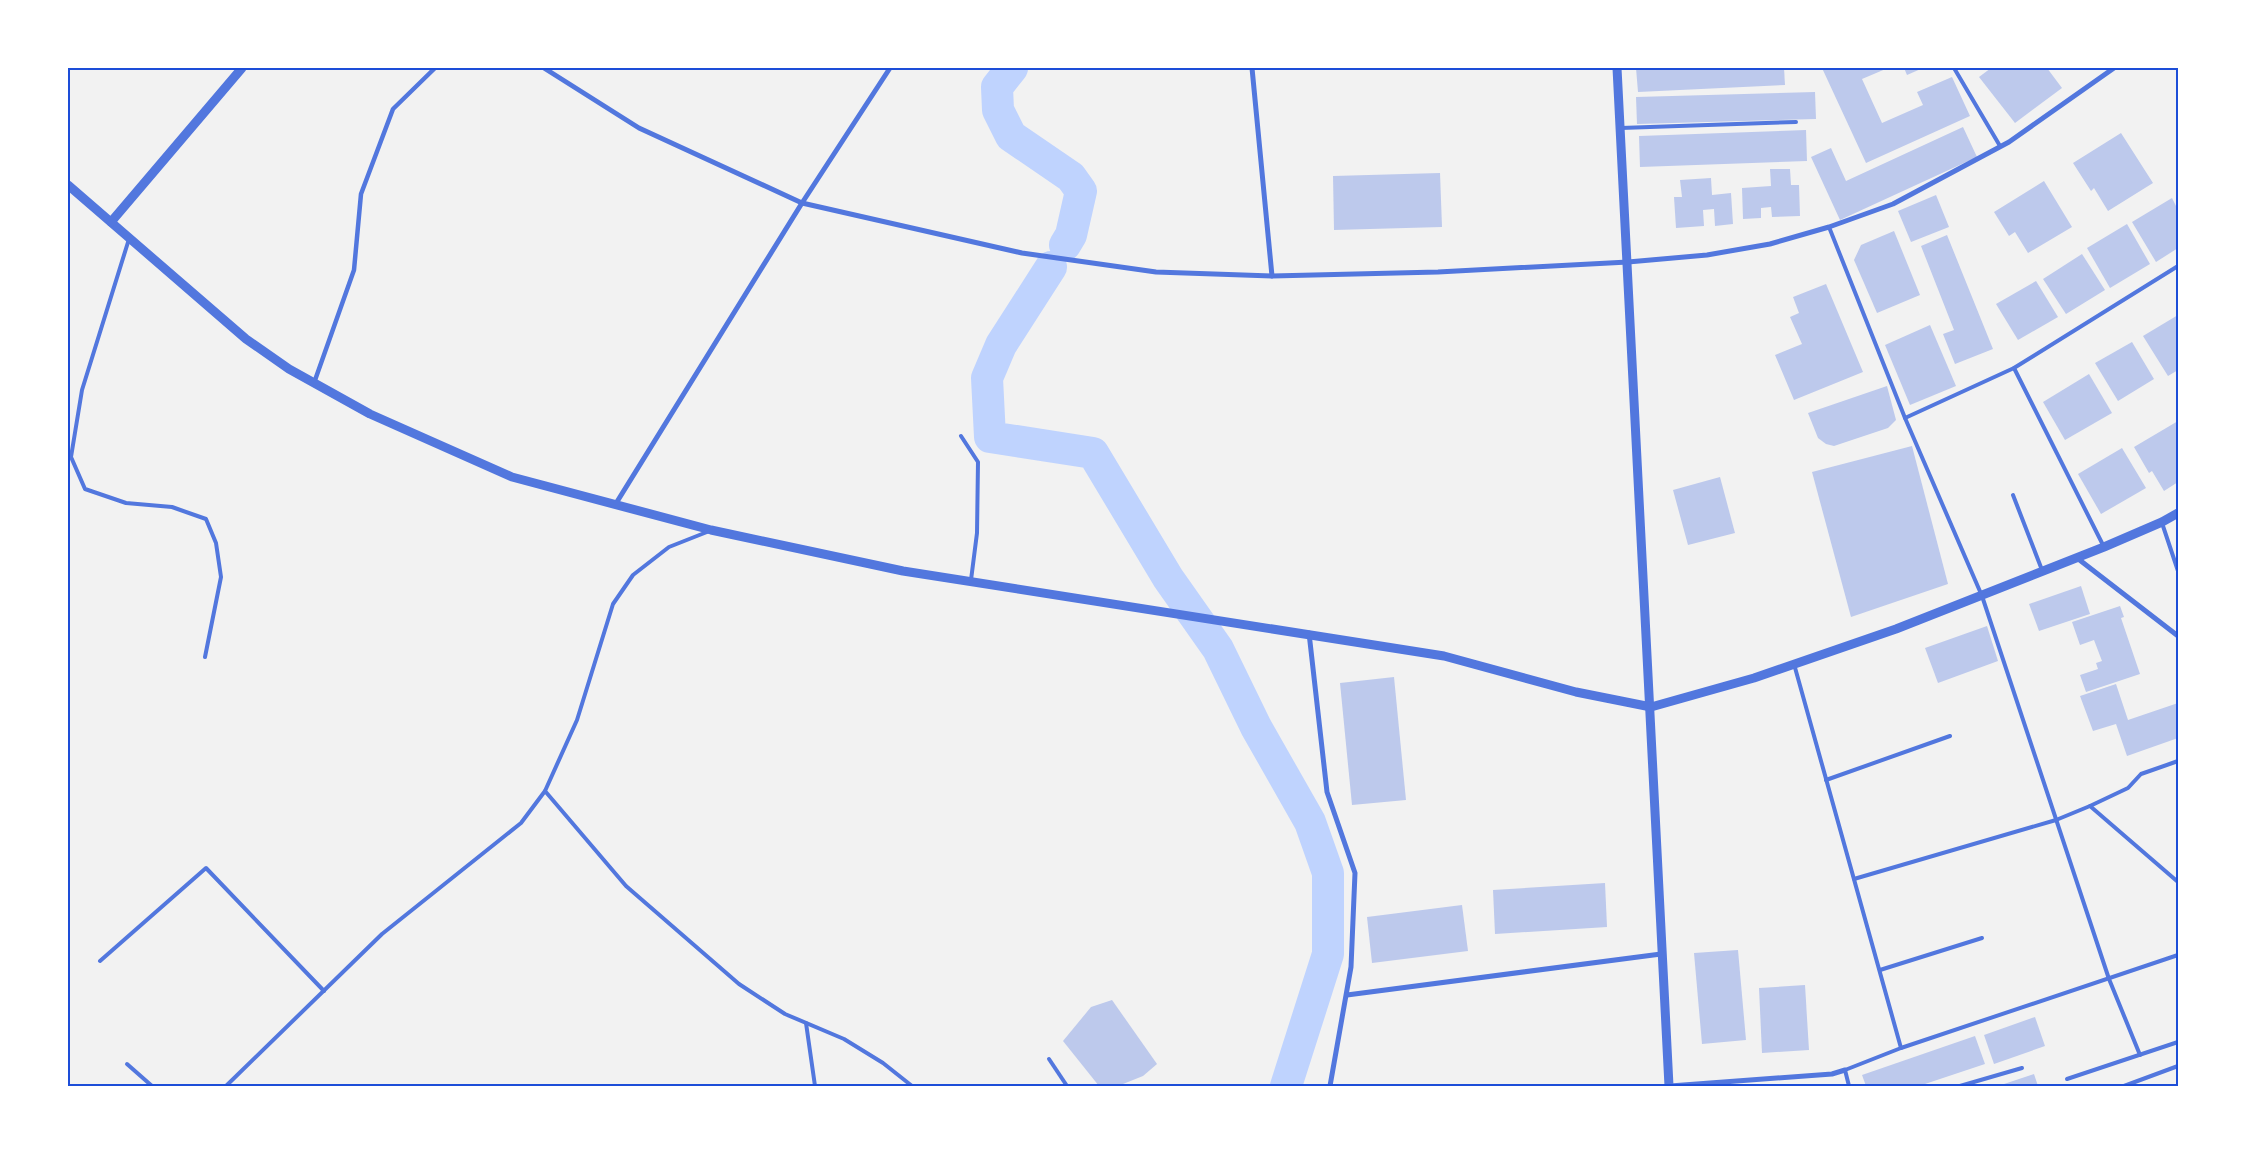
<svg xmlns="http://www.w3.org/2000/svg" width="2246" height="1154" font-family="'Public Sans',sans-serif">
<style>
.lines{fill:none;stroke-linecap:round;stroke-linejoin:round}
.river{stroke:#bfd3fe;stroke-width:32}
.building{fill:#bdc9ec}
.service{stroke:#5277de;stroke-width:4}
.pedestrian{stroke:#5277de;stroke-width:4.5}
.minor{stroke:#5277de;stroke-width:5}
.tertiary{stroke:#5277de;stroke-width:9}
.neatline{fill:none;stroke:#1d4ed8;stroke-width:2}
</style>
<rect width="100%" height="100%" fill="#f2f2f2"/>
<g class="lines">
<!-- river -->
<g class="river">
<path d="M1012,68L997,87L998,110L1011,136L1071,177L1081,191L1071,235L1065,245"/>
<path d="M1051,267L1001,345L987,378L990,437L1093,453L1168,578L1218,649L1256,727L1310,822L1328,873V954L1286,1086"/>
</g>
</g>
<!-- building -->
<g class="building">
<path d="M1636,68H1784L1785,85L1638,92Z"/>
<path d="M1822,68H1888L1862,79L1882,123L1923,105L1917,92L1952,77L1970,116L1866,163Z"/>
<path d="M1904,68H1923L1907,75Z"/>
<path d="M1991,68H2047L2062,88L2015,123L1979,77Z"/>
<path d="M1815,92L1816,119L1637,124L1636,97Z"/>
<path d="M1963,127L1977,157L1840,220L1811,157L1831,148L1846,181Z"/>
<path d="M1806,130L1807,161L1640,167L1639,136Z"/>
<path d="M2121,133L2153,183L2108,211L2094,188L2091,191L2073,163Z"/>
<path d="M1770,169H1790L1791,185H1799L1800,216L1772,217L1771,207L1761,208V218L1743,219L1742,188L1771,186Z"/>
<path d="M1440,173L1442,227L1334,230L1333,176Z"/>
<path d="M1711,178L1712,195L1731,193L1733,224L1715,226L1714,209L1703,210L1704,226L1676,228L1674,197H1682L1680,180Z"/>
<path d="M2044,181L2072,227L2028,253L2015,232L2009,236L1994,212Z"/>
<path d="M1936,195L1949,227L1911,242L1898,211Z"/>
<path d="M2172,198L2178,210V248L2156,262L2132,222Z"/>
<path d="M2127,224L2150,264L2110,288L2087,248Z"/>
<path d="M1894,231L1920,295L1877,313L1854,260L1861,245Z"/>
<path d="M1947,235L1993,349L1955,364L1943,334L1954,330L1921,246Z"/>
<path d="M2082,254L2105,290L2066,314L2043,279Z"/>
<path d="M2036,281L2058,317L2018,340L1996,304Z"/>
<path d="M1826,284L1863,372L1794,400L1775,355L1802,344L1790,317L1799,313L1793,297Z"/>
<path d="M2178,315V370L2168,376L2143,336Z"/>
<path d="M1930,325L1956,386L1910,405L1885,345Z"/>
<path d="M2132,342L2154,379L2118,401L2095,363Z"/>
<path d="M2089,374L2112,413L2065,440L2043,402Z"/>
<path d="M1887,386L1896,420L1888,428L1834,446L1826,444L1818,438L1808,413Z"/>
<path d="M2178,421V482L2164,491L2152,471L2149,473L2134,447Z"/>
<path d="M1912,446L1948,584L1851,617L1812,472Z"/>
<path d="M2122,448L2146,488L2101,514L2078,474Z"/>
<path d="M1720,477L1735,533L1688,545L1673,490Z"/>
<path d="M2081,586L2090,614L2039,631L2029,604Z"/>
<path d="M2120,606L2124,617L2121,618L2140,674L2086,692L2080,675L2098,669L2096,663L2102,661L2094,640L2080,645L2072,622Z"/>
<path d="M1987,626L1998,661L1938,683L1925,648Z"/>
<path d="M1394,677L1406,800L1352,805L1340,683Z"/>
<path d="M2116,684L2128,720L2178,703V738L2127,756L2116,724L2093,731L2080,696Z"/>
<path d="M1605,883L1607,927L1495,934L1493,890Z"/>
<path d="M1462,905L1468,951L1372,963L1367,917Z"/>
<path d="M1738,950L1746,1040L1702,1044L1694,953Z"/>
<path d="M1805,985L1809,1050L1762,1053L1759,988Z"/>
<path d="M1112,1000L1157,1064L1143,1076L1118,1086H1099L1063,1041L1091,1007Z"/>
<path d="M2035,1017L2045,1046L1994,1064L1984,1035Z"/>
<path d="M1975,1036L1985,1064L1919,1086H1866L1862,1075Z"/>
<path d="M2034,1074L2038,1086H1998Z"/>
</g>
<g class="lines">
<!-- service -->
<g class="service">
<path d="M1954,68L2000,146"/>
<path d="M1621,128L1796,122"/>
<path d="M1829,227L1905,418L1982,596L2109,979L2140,1055"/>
<path d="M129,239L82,390L71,457L85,489L126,503L172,507L206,519L216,543L221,577L205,657"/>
<path d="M2014,368L2104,547"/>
<path d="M1905,418L2014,368L2178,266"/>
<path d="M961,436L978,462L977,533L971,580"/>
<path d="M2013,495L2042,570"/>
<path d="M2162,523L2178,571"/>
<path d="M707,532L669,547L633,575L613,604L577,720L545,791L626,886L739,984L785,1014L844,1039L883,1063L912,1086"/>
<path d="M1794,664L1901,1048"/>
<path d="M1826,780L1950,736"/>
<path d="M2090,806L2128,788L2141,774L2178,761"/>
<path d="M1854,879L2056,820L2090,806L2178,882"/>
<path d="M100,961L206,868L324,991"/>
<path d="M1880,970L1982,938"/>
<path d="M806,1023L815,1086"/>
<path d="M1049,1059L1067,1086"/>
<path d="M127,1064L152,1086"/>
<path d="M2067,1079L2178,1042"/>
<path d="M226,1086L382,934L521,823L545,791"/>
<path d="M1849,1086L1845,1070L1901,1048L2178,955"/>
<path d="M1960,1086L2022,1068"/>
<path d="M2124,1086L2178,1066"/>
</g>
<!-- pedestrian -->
<path class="pedestrian" d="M314,383L354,270L361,194L393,109L435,68"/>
<!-- minor -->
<g class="minor">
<path d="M544,68L639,128L802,203L1022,253L1156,272L1272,276L1438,272L1628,262L1707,255L1770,244L1829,227L1893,204L2009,142L2114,68"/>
<path d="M1252,68L1272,276"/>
<path d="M615,505L802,203L890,68"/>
<path d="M2077,558L2178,636"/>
<path d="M1309,633L1327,792L1355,873L1351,967L1330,1086"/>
<path d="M1347,995L1661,954"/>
<path d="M1670,1086L1832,1074L1845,1070"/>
</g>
<!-- tertiary -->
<g class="tertiary">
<path d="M1617,68L1669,1086"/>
<path d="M68,185L246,339L289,369L370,414L512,477L711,530L903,571L1444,656L1576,692L1651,707L1754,678L1896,629L2104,547L2162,522L2178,513"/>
<path d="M111,222L242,68"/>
</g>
</g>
<!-- border -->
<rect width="2246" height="1154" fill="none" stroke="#ffffff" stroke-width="138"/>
<rect x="69" y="69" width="2108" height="1016" class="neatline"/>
</svg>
